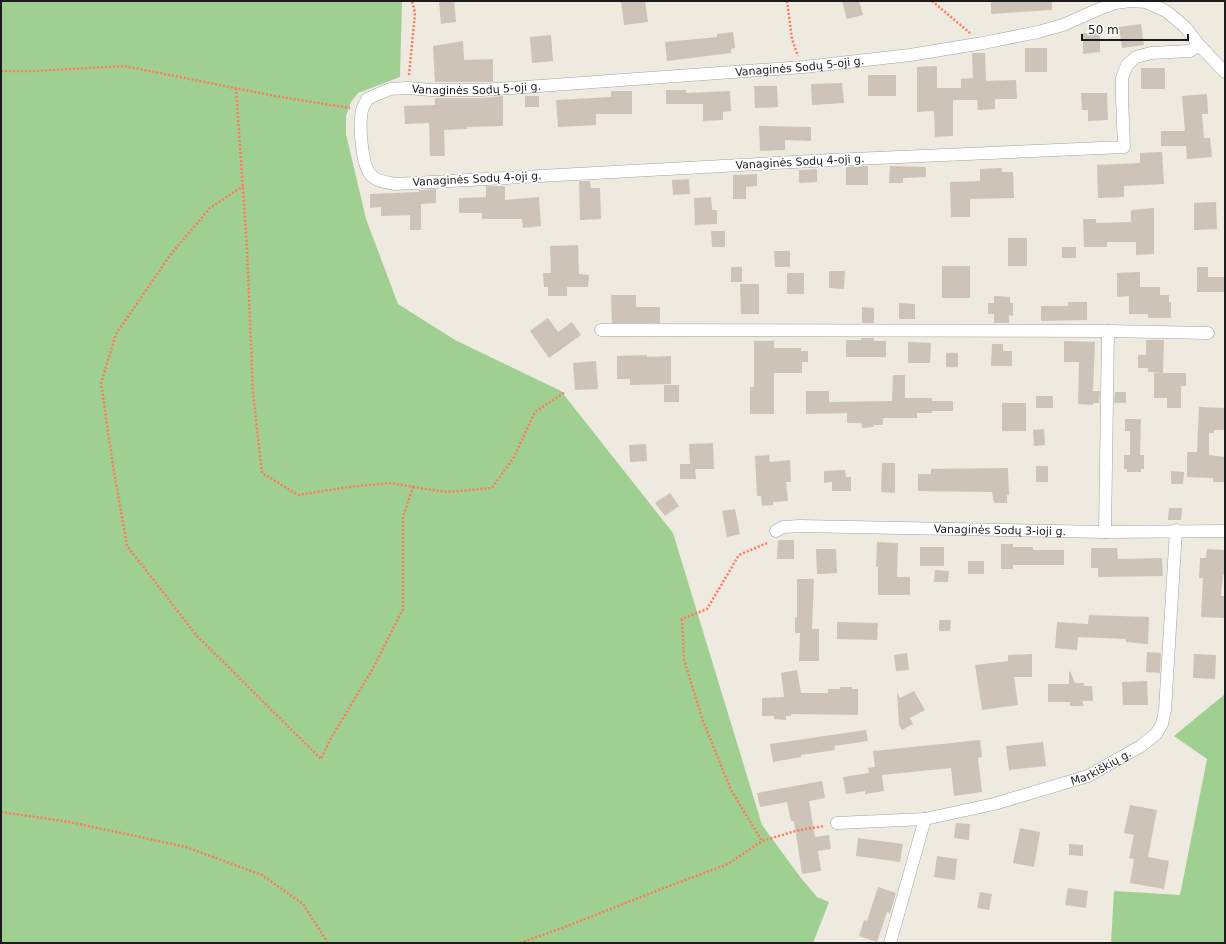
<svg xmlns="http://www.w3.org/2000/svg" width="1226" height="944" font-family="'DejaVu Sans',sans-serif">
<style>
.forest{fill:#9fd091}
.building{fill:#cdc3b8}
.lines{fill:none;stroke-linecap:round;stroke-linejoin:round}
.minor-casing{stroke:#a2a2a2;stroke-width:13}
.path{stroke:#ff795f;stroke-width:2.5;stroke-dasharray:2 2;stroke-linecap:butt}
.minor{stroke:#fff;stroke-width:12}
.labels{text-anchor:middle;dominant-baseline:central;stroke-width:3.5;stroke-linejoin:round;paint-order:stroke}
.street-label{font-size:11px;fill:#1b1b1b;stroke:#fff}
</style>
<rect width="100%" height="100%" fill="#eeeadf"/>
<!-- forest -->
<g class="forest">
<path d="M1,1H402L400,77L358,93L351,102L346,116V134L366,219L398,304L455,340L561,391L673,533L762,825L801,878L817,897L829,902L813,943H1Z"/>
<path d="M1225,694V943H1111L1114,891L1180,895L1207,759L1174,736Z"/>
</g>
<!-- building -->
<g class="building">
<path d="M439,1H454L456,22L441,24Z"/>
<path d="M621,1H645L648,22L624,25Z"/>
<path d="M842,1H859L863,15L847,19Z"/>
<path d="M991,1H1052V10L991,14Z"/>
<path d="M1141,24L1144,45L1122,48L1119,27Z"/>
<path d="M733,32L735,48L731,49V53L667,61L665,42L717,37V34Z"/>
<path d="M1083,33H1100V52L1083,54Z"/>
<path d="M551,35L553,61L532,63L530,37Z"/>
<path d="M463,41L464,60L493,59V82H435L433,46Z"/>
<rect x="1025" y="48" width="22" height="24"/>
<path d="M972,53H985L986,81L1016,80L1017,99H995V109L978,110L977,100H953V136L935,137L934,111L917,112V67L937,66V88H961V79L973,78Z"/>
<rect x="1141" y="68" width="24" height="21"/>
<rect x="868" y="75" width="28" height="21"/>
<path d="M842,83L844,103L812,105L811,84Z"/>
<path d="M754,86H777L778,107L755,108Z"/>
<path d="M666,90H686V93L730,91L731,111L723,112V120L703,121V104H666Z"/>
<path d="M611,91H632V114H596V125L558,127L556,100L611,97Z"/>
<path d="M1081,93H1107L1108,120L1088,121V110H1082Z"/>
<path d="M1207,94L1208,114H1202L1204,138H1210L1212,157L1187,159L1186,146H1161V131H1185L1182,96Z"/>
<path d="M503,96V126L467,127V129L444,130L445,156H430L429,123L405,124L404,106L435,105V98H482Z"/>
<rect x="525" y="96" width="14" height="11"/>
<path d="M759,126L811,127V141L785,140V150L760,151Z"/>
<path d="M1162,152L1164,184L1124,186V197L1098,198L1097,165L1140,163V153Z"/>
<path d="M868,166V185H846V167Z"/>
<path d="M890,166L926,167V177L903,178V183H889Z"/>
<path d="M1002,168V172H1013L1014,198L970,199V217H951L950,182L980,181V169Z"/>
<path d="M817,169V182L799,183V170Z"/>
<path d="M757,174V186L746,187V199H733V175Z"/>
<path d="M689,179L690,194L673,195L672,180Z"/>
<path d="M579,181H590L591,188H600L601,219L580,220Z"/>
<path d="M486,186H505V200L539,197L541,226L523,228L522,219H482V213H459V198L486,197Z"/>
<path d="M436,189V203L421,204V230H410V215L381,216V207L370,208V194L419,192V190Z"/>
<path d="M711,197L712,210H717V224L695,225L694,198Z"/>
<path d="M1216,202L1217,229L1194,230V203Z"/>
<path d="M1154,208V254L1136,255V242H1107V247H1084L1083,219H1096V223L1131,222V210Z"/>
<path d="M711,231H725V247H712Z"/>
<rect x="1008" y="238" width="19" height="28"/>
<path d="M578,245L579,274L589,275L588,287H567V296H548V287H544L543,273H551L550,246Z"/>
<rect x="1062" y="247" width="14" height="11"/>
<path d="M774,251H790V267H775Z"/>
<rect x="942" y="266" width="28" height="32"/>
<rect x="731" y="267" width="11" height="15"/>
<path d="M1197,267H1208V277H1225V292H1197Z"/>
<path d="M829,271H845L844,289L829,288Z"/>
<path d="M1140,272V287H1160V295H1169V302H1171V318H1148V314H1129V296L1117,297V273Z"/>
<rect x="787" y="273" width="17" height="21"/>
<path d="M740,284H759V314H741Z"/>
<path d="M611,295H636V307H660V323H612Z"/>
<path d="M994,296L1010,297V303H1013V316L1009,315V323H994V314H988V303H994Z"/>
<path d="M1068,302H1087V320L1041,321V306H1068Z"/>
<path d="M899,303L915,304V319H899Z"/>
<path d="M862,307L874,308V323H862Z"/>
<path d="M548,318L558,332L572,322L581,335L549,358L530,331Z"/>
<path d="M861,338H874V341H886V357H846V340H861Z"/>
<path d="M1146,340H1164L1163,373L1148,372V368H1138V355H1146Z"/>
<path d="M754,341H774V348H801V351H808V362H802V373H774V414H750V387H754Z"/>
<path d="M1064,341L1095,342L1093,391H1100L1099,403H1093V405L1078,404L1079,362H1064Z"/>
<path d="M908,342L931,343L930,363H908Z"/>
<path d="M992,344H1003V351H1012V366H991Z"/>
<rect x="946" y="353" width="12" height="14"/>
<path d="M647,355V357L671,356V384L630,385V379H617V356Z"/>
<path d="M596,361L598,389L575,390L573,363Z"/>
<path d="M1154,373H1186V386H1181V408H1167V398H1154Z"/>
<path d="M893,375H905V398H932V401H953V411H932V413H917V418H883V425H874L873,427L862,428L861,423H847V413L806,414V391H829V402L892,401Z"/>
<rect x="664" y="385" width="15" height="17"/>
<path d="M1115,392H1126V403H1114Z"/>
<rect x="1036" y="396" width="17" height="12"/>
<rect x="1002" y="403" width="24" height="28"/>
<path d="M1199,407L1225,408V430H1214V433H1209V455L1225,457V482H1213V478L1187,477V452H1197Z"/>
<path d="M1125,419H1141L1140,455H1144V469H1141V472H1127V469H1124V455H1130V431H1125Z"/>
<path d="M1044,429L1045,445L1034,446L1033,430Z"/>
<path d="M713,443L714,469H695L696,479H680V464H690L689,444Z"/>
<path d="M646,444L647,461L630,462L629,445Z"/>
<path d="M769,455L770,462L790,460L791,482H786L788,501L773,502V505L762,506L761,496H757L755,456Z"/>
<path d="M882,463H895V493L881,492Z"/>
<rect x="1036" y="466" width="12" height="16"/>
<path d="M1008,468L1009,495H1007V503H994L992,492L918,491V474H931V469Z"/>
<path d="M845,470L846,477H851V491H832V482L824,483V471Z"/>
<path d="M1171,471L1184,472L1183,484H1171Z"/>
<path d="M670,493L679,506L665,516L655,503Z"/>
<path d="M1169,508H1182L1181,520H1168Z"/>
<path d="M735,509L740,534L727,537L722,511Z"/>
<path d="M778,540H794V559H777Z"/>
<path d="M877,542L898,543L897,577H910V595H878V567H876Z"/>
<path d="M1001,544H1013V547H1033V550H1064V565H1013V569H1001Z"/>
<rect x="920" y="547" width="24" height="19"/>
<path d="M1091,548H1117L1118,559L1162,558L1163,576L1098,577V568H1091Z"/>
<path d="M816,549H836L837,573L817,574Z"/>
<path d="M1207,549L1225,550V575H1223L1221,596H1225V618L1201,617L1203,578H1199L1200,558H1206Z"/>
<rect x="968" y="561" width="16" height="13"/>
<path d="M935,570L949,571L948,582H934Z"/>
<path d="M797,579H814L812,629H819V661H799L800,633H795V617H797Z"/>
<path d="M1089,615L1149,617L1148,644L1126,642V639L1078,637L1077,650L1055,648L1057,622L1088,624Z"/>
<path d="M939,620H951L950,631H939Z"/>
<path d="M837,622L878,623L877,640L837,639Z"/>
<path d="M1147,652L1161,653L1160,673L1146,672Z"/>
<path d="M907,653L909,670L896,671L894,655Z"/>
<path d="M1032,654V677H1014L1018,705L982,710L975,665L1008,661V655Z"/>
<path d="M1194,654L1216,655L1215,679L1193,678Z"/>
<path d="M797,670L801,693H828V689H840V687H852V689H858V715L791,714V716H786V720L774,719V716H762V698L784,697L781,673Z"/>
<path d="M1070,671L1075,683H1084V686H1092L1093,701H1082L1084,706H1070V702H1048V684H1069V672Z"/>
<path d="M1147,681L1148,705H1123L1122,682Z"/>
<path d="M914,691L925,710L910,718L913,724L902,730L899,725L897,692L900,698Z"/>
<path d="M866,730L868,741L834,746L835,750L801,755V757L773,762L770,744Z"/>
<path d="M980,740L982,757L978,758L982,792L954,796L951,768L882,775L884,791L865,794V791L846,794L843,777L869,773L868,768L875,767L873,751Z"/>
<path d="M1043,742L1046,766L1009,770L1006,746Z"/>
<path d="M822,781L825,798L809,801L815,837L829,835L831,849L818,851L821,871L802,874L794,821H791L787,802L760,807L757,793Z"/>
<path d="M1130,805L1157,810L1148,857L1169,861L1164,889L1130,883L1134,859L1129,858L1134,835L1124,833Z"/>
<path d="M956,823L970,824L969,840L954,838Z"/>
<path d="M1020,828L1040,832L1034,867L1013,863Z"/>
<path d="M858,838L903,844L900,862L856,856Z"/>
<path d="M1069,844L1083,845V856L1069,855Z"/>
<path d="M937,856L957,859L955,880L934,877Z"/>
<path d="M878,887L896,893L890,913L887,912L877,942L859,936L864,920L867,921Z"/>
<path d="M1068,888L1088,891L1086,908L1065,905Z"/>
<path d="M980,892L992,894L989,910L977,908Z"/>
</g>
<g class="lines">
<!-- minor casing -->
<g class="minor-casing">
<g id="minor">
<path id="s1" d="M1199,45L1190,51L1151,53L1136,57L1127,65L1122,78V98L1124,147L831,160L395,184C387,182 378,182 372,176C361,166 359,124 362,110C363,106 366,103 367,99L390,89L408,88L431,90H482L804,67L910,55L983,43L1038,32L1063,25L1097,10L1115,3L1131,1L1146,2L1166,11L1185,27L1199,45L1225,72"/>
<path d="M601,330L1108,331L1208,333"/>
<path id="s2" d="M776,531L783,527L800,526L1105,532L1225,531"/>
<path d="M1105,532L1108,331"/>
<path id="s3" d="M837,823L925,819L994,804L1088,776L1141,746L1156,734L1162,724L1165,710L1176,530"/>
<path d="M890,943L925,819"/>
</g>
</g>
<!-- path -->
<g class="path">
<path d="M787,1L792,39L798,56"/>
<path d="M932,1L970,33"/>
<path d="M1,71H35L124,66L275,96L350,108"/>
<path d="M409,75L415,13L412,1"/>
<path d="M236,88L247,249L253,393L262,473L298,495L348,487L391,483L413,487L403,516V609L372,670L330,740L321,759L197,636L127,546L113,466L101,383L116,334L171,254L210,208L243,186"/>
<path d="M413,487L447,492L492,488L514,457L535,412L565,392"/>
<path d="M767,543L739,555L707,609L682,619L684,660L703,721L731,790L762,841L799,830L825,826"/>
<path d="M1,812L70,822L186,847L262,875L303,904L328,943"/>
<path d="M520,943L562,928L664,888L728,864L762,841"/>
</g>
<!-- minor -->
<use href="#minor" class="minor"/>
</g>
<g class="labels">
<!-- street labels -->
<g class="street-label">
<text stroke="none"><textPath href="#s1" startOffset="1431">Vanaginės Sodų 5-oji g.</textPath></text>
<text stroke="none"><textPath href="#s1" startOffset="1107">Vanaginės Sodų 5-oji g.</textPath></text>
<text transform="translate(800 162) rotate(-3)">Vanaginės Sodų 4-oji g.</text>
<text transform="translate(477 179) rotate(-3)">Vanaginės Sodų 4-oji g.</text>
<text stroke="none"><textPath href="#s2" startOffset="225">Vanaginės Sodų 3-ioji g.</textPath></text>
<text stroke="none"><textPath href="#s3" startOffset="272">Markiškių g.</textPath></text>
</g>
</g>
<!-- border -->
<rect width="1226" height="944" fill="none" stroke="#1b1b1b" stroke-width="4"/>
<!-- scale -->
<path d="M1082 34v6h106v-6" fill="none" stroke="#1b1b1b" stroke-width="2"/>
<text x="1088" y="34" font-size="12" fill="#1b1b1b" stroke="#ffffff" stroke-width="3" paint-order="stroke">50 m</text>
</svg>
